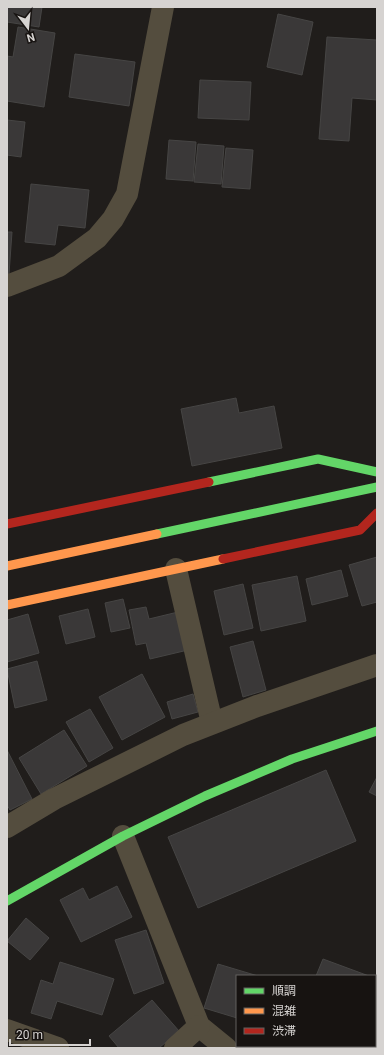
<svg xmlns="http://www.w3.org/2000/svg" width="384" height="1055" font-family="Roboto,'Noto Sans JP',sans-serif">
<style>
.building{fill:#3a3838;stroke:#464544}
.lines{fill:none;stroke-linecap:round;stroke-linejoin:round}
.street{stroke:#544d3e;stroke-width:22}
.fast{stroke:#63d668;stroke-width:9}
.slow{stroke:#ff974d;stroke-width:9}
.jam{stroke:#b3261e;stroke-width:9}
</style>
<rect width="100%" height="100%" fill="#201d1b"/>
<!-- building -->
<g class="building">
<path d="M7,7H42L39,27L7,22Z"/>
<path d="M278,14L313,22L302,75L267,67Z"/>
<path d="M18,27L55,33L44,107L7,101V56L13,57Z"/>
<path d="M327,37L377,40V100L352,98L349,141L319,139Z"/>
<path d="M75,54L135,62L129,106L69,97Z"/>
<path d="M200,80L251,82L249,120L198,118Z"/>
<path d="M7,120L25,122L21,157L7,155Z"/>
<path d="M169,140L196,142L193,181L166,179Z"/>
<path d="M198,144L224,146L221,184L194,182Z"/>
<path d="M226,148L253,150L250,189L222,187Z"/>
<path d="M31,184L89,190L85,228L58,225L55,245L25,242Z"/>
<path d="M7,232H12L9,274H7Z"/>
<path d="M236,398L239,413L274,406L282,448L192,466L181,409Z"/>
<path d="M377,557V602L362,606L349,565Z"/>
<path d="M341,570L348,596L312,605L306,579Z"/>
<path d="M297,576L306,621L261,631L252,585Z"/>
<path d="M243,584L253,628L224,635L214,591Z"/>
<path d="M123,599L130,628L111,632L105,603Z"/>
<path d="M146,607L149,619L178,612L188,650L150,659L146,643L136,645L129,610Z"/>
<path d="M88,609L95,637L66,644L59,616Z"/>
<path d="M28,614L39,653L7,662V620Z"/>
<path d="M253,641L266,690L243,697L230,647Z"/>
<path d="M37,661L47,700L15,708L7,669Z"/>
<path d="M142,674L165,717L122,740L99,697Z"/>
<path d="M193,694L198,712L172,719L167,702Z"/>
<path d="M90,709L113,748L89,762L66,722Z"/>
<path d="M64,730L87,766L41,794L19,758Z"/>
<path d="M7,750L32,799L10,810L7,805Z"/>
<path d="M326,770L356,841L198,908L168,837Z"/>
<path d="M377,777V796L369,792Z"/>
<path d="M117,886L132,917L81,942L60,900L83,888L89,900Z"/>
<path d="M26,918L49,938L30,960L7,941Z"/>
<path d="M146,930L164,983L134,994L115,940Z"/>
<path d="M323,959L369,976H316Z"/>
<path d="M60,962L114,979L102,1015L57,1001L51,1019L31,1013L41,980L53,984Z"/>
<path d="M218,964L258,976H237V1018L204,1008Z"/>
<path d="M375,978L377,979V1018L375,1023Z"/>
<path d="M152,1000L179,1031L159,1048H119L109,1036Z"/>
<path d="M274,1046H367L366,1048H273Z"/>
</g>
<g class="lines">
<!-- street -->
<g class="street">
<path d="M7,286L59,266L97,238L113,219L127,194L163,7"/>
<path d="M176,569L212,723"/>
<path d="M7,827L54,799L183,735L257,706L377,665"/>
<path d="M123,836L199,1026L226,1048"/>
<path d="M7,1030L58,1048"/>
<path d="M175,1048L199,1026"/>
</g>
<!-- fast -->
<g class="fast">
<path d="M209,482L318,459L377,472"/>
<path d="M157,534L377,487"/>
<path d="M7,901L123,836L205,796L292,759L377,731"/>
</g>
<!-- slow -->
<g class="slow">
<path d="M7,566L157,534"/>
<path d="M7,605L223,559"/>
</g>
<!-- jam -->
<g class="jam">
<path d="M7,524L209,482"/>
<path d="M223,559L360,530L377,513"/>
</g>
</g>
<!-- border -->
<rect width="384" height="1055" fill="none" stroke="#d6d3d1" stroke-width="16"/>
<!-- legend -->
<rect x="236" y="975" width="140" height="72" fill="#171311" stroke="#63605e"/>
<rect x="244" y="988" width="20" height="6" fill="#63d668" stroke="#63605e"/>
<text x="272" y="995" font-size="12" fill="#d6d3d1">順調</text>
<rect x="244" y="1008" width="20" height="6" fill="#ff974d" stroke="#63605e"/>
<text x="272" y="1015" font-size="12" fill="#d6d3d1">混雑</text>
<rect x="244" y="1028" width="20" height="6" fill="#b3261e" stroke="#63605e"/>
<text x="272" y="1035" font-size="12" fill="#d6d3d1">渋滞</text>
<!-- north arrow -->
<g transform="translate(28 28) rotate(164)" stroke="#171311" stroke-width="3" paint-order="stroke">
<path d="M0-3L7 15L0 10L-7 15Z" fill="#d6d3d1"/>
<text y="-6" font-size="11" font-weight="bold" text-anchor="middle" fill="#d6d3d1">N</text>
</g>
<!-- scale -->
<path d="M10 1039v6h80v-6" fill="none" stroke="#d6d3d1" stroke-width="2"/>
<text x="16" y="1039" font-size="12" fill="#d6d3d1" stroke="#171311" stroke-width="3" paint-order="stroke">20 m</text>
</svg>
